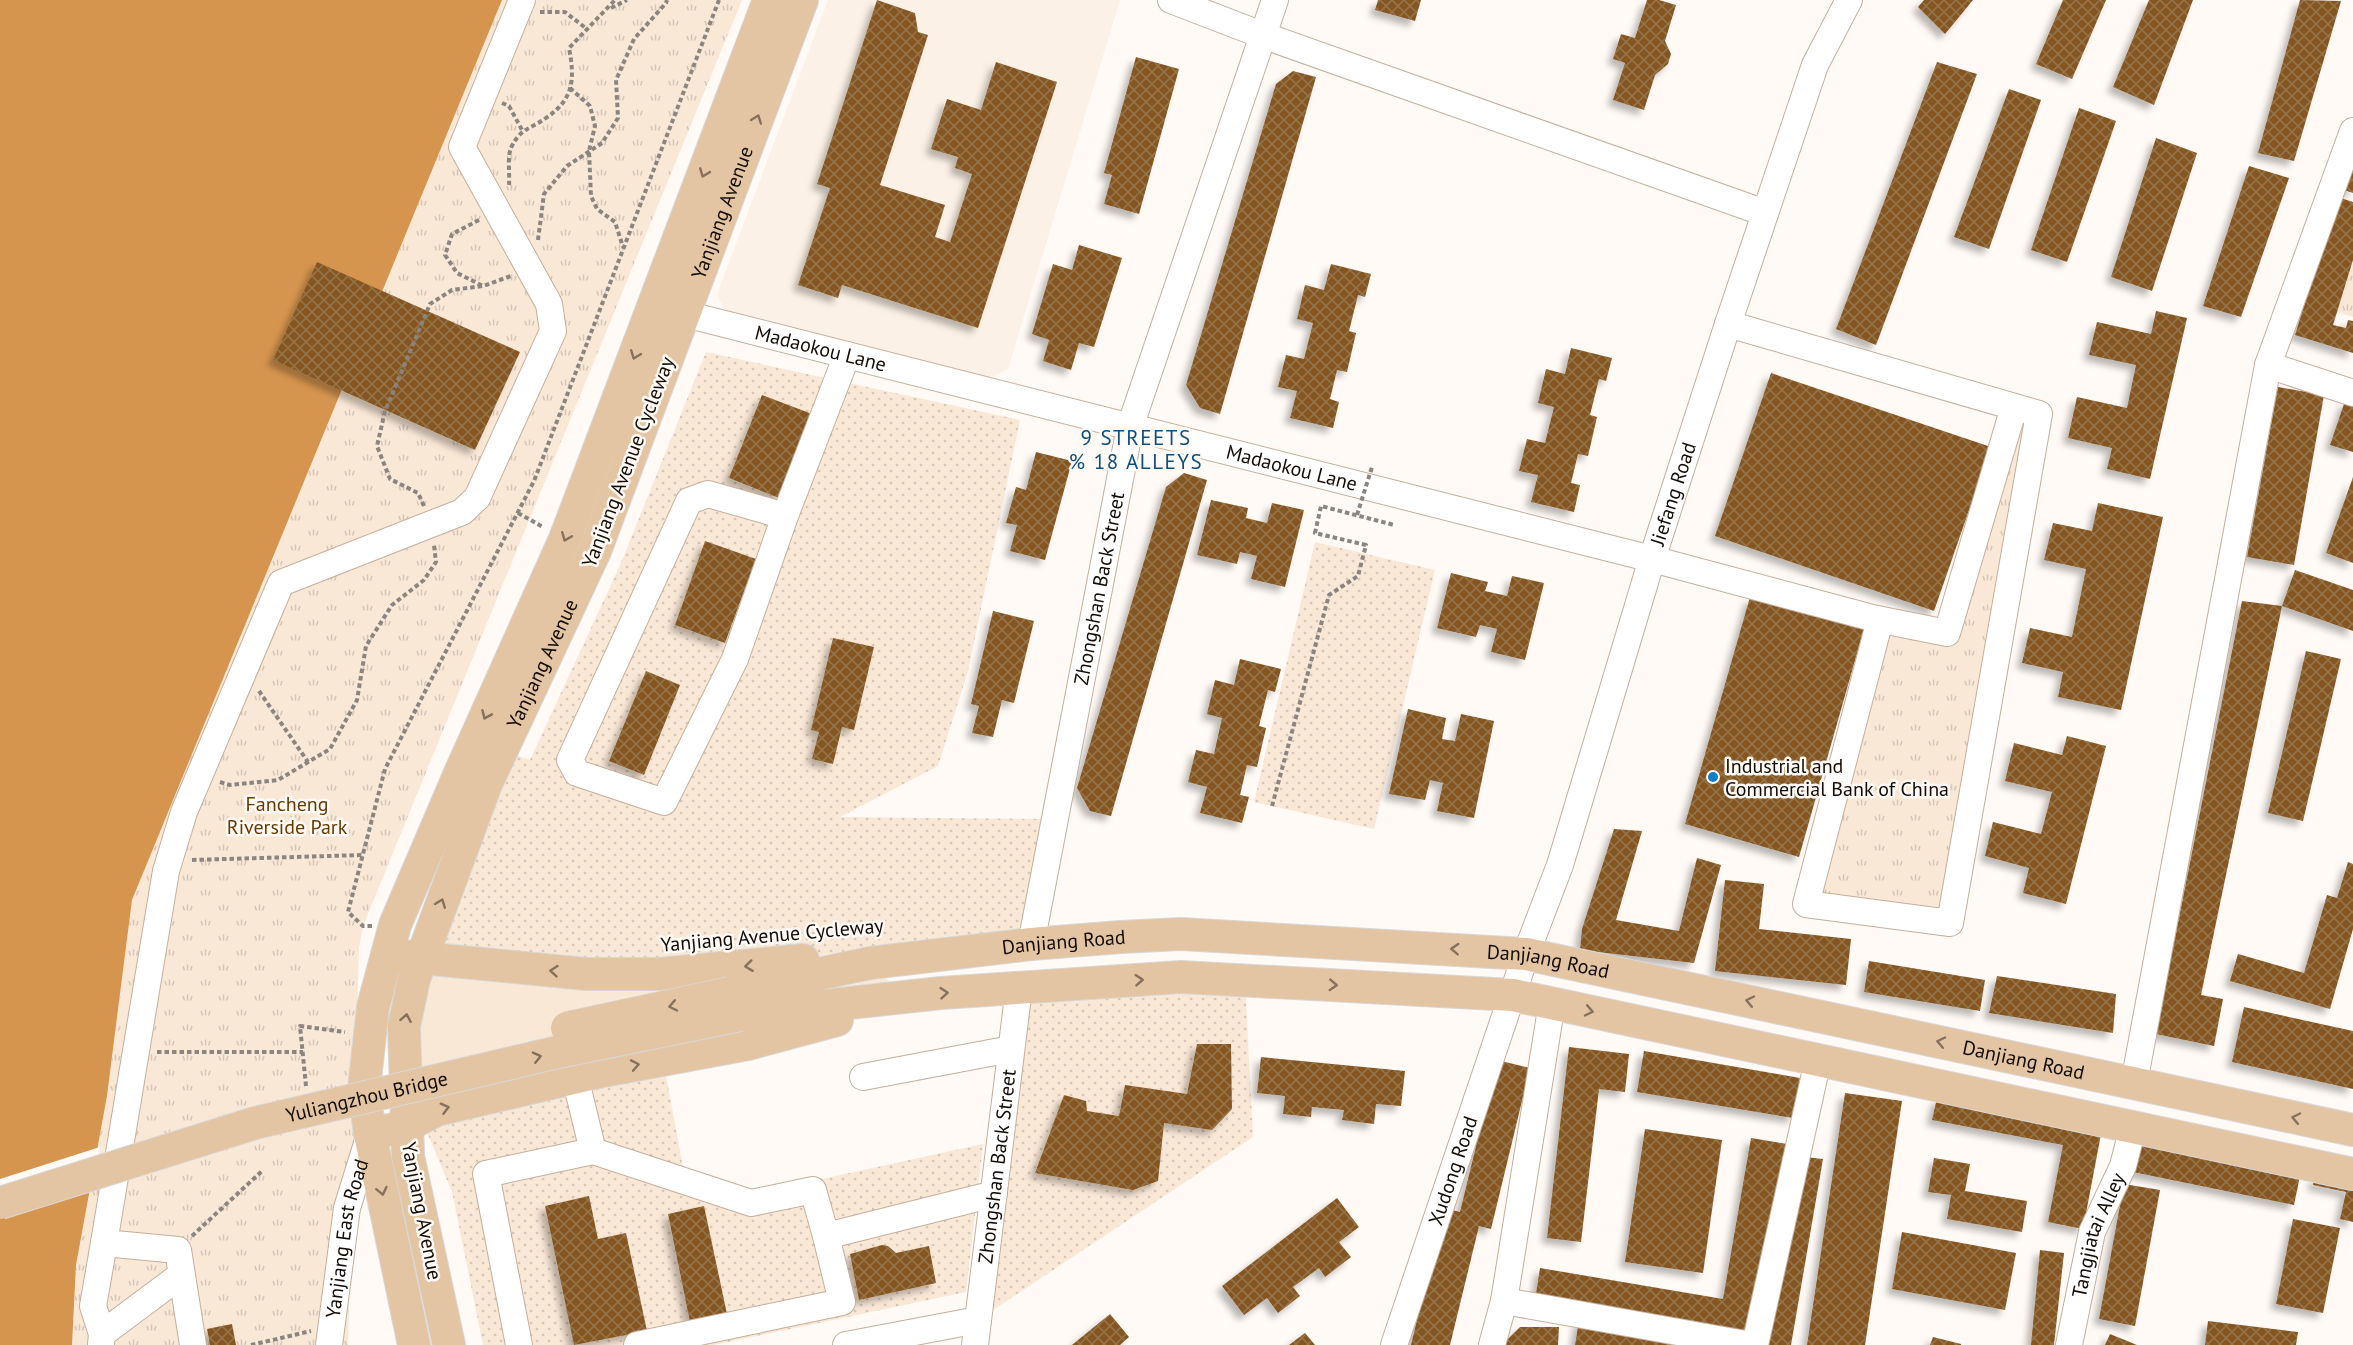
<svg xmlns="http://www.w3.org/2000/svg" width="2353" height="1345" font-family="'PT Sans',sans-serif">
<style>
.built{fill:#fcf1e6}
.grass{fill:url(#grass-dots)}
.park{fill:url(#park-tufts)}
.garden{fill:#fae8d7}
.water{fill:#d6954f}
.pier{fill:#fffaf6}
.building{fill:url(#building-cross-hatch);filter:url(#shadow)}
.lines{fill:none;stroke-linecap:round;stroke-linejoin:round}
.minor-casing{stroke:#c4af9c;stroke-width:28}
.major-casing{stroke:#d9d8d7;stroke-width:34}
.path{stroke:#8b8580;stroke-width:4;stroke-dasharray:4.5 3;stroke-linecap:butt}
.minor{stroke:#fff;stroke-width:26}
.major{stroke:#e3c4a3;stroke-width:32}
.major-bridge-casing{stroke:#d9d8d7;stroke-width:34;stroke-linecap:butt}
.path-bridge{stroke:#8b8580;stroke-width:4;stroke-dasharray:4.5 3;stroke-linecap:butt}
.major-bridge{stroke:#e3c4a3;stroke-width:32}
.oneway{stroke:#85715c}
.poi-dot{fill:#0e7ec8;stroke:#fffaf6;stroke-width:2}
.labels{text-anchor:middle;dominant-baseline:central;stroke-width:5;stroke-linejoin:round;paint-order:stroke}
.street-label{font-size:20px;fill:#130c06;stroke:#fffaf6}
.poi-label{font-size:20px;fill:#130c06;stroke:#fffaf6;text-anchor:start}
.park-label{font-size:20px;fill:#653a00;stroke:#fffaf6}
.neighbourhood-label{font-size:21px;letter-spacing:1.5px;fill:#0c4f7e;stroke:#fffaf6}
</style>
<defs>
<pattern id="grass-dots" width="8" height="8" patternUnits="userSpaceOnUse" patternTransform="scale(1.5)"><rect width="8" height="8" fill="#fae8d7"/><path d="M2 2h.1M6 6h.1" fill="none" stroke="#d5c6b7" stroke-width="1.8" stroke-linecap="round"/></pattern>
<pattern id="park-tufts" width="24" height="20" patternUnits="userSpaceOnUse" patternTransform="scale(1.5)"><rect width="24" height="20" fill="#fae8d7"/><path d="M3 7l-1-3M5 7V3M7 7l1-3M15 17l-1-3M17 17v-4M19 17l1-3" fill="none" stroke="#d5c6b7"/></pattern>
<pattern id="building-cross-hatch" width="8" height="8" patternUnits="userSpaceOnUse" patternTransform="scale(1.5)"><rect width="8" height="8" fill="#865720"/><path d="M0 0l8 8M0 8l8-8" fill="none" stroke="#95744c"/></pattern>
<filter id="shadow"><feDropShadow dx="-5.5" dy="5.5" stdDeviation="3" flood-color="#0004"/></filter>
</defs>
<rect width="100%" height="100%" fill="#fffaf6"/>
<!-- built -->
<path class="built" d="M828,0H1120L1008,369L985,381L725,312L717,294Z"/>
<!-- grass -->
<g class="grass">
<path d="M706,352L1020,420L968,671L938,766L840,817L1055,819L1031,944L870,963L421,958L501,750L530,760L621,563Z"/>
<path d="M1315,542L1435,570L1374,829L1254,802Z"/>
<path d="M1245,980L1253,1137L978,1320L1019,988Z"/>
<path d="M663,1059L684,1173L748,1195L983,1144L966,1292L714,1345H483L452,1192L421,1118Z"/>
</g>
<!-- park -->
<g class="park">
<path d="M502,0H742L363,926L359,947L348,1345H72L76,1265L107,1096L132,900Z"/>
<path d="M2353,263V317L2337,312Z"/>
<path d="M2014,407L2039,414L1950,923L1806,904L1880,620L1947,633Z"/>
</g>
<!-- garden -->
<path class="garden" d="M421,958L870,963L905,997L437,1110L404,1026Z"/>
<!-- water -->
<path class="water" d="M0,0H502L132,900L107,1096L76,1265L72,1345H0Z"/>
<!-- pier -->
<path class="pier" d="M100,1147L94,1184L0,1214V1179Z"/>
<!-- building -->
<g class="building">
<path d="M877,0L915,13L918,32L928,35L880,185L945,205L935,237L950,242L972,174L955,168L958,157L931,149L947,99L981,110L996,62L1057,82L978,328L842,285L838,298L798,285L830,188L817,184Z"/>
<path d="M1378,0H1421L1415,21L1375,10Z"/>
<path d="M1647,0H1659L1676,5L1665,41L1671,54L1668,64L1655,75L1644,110L1613,100L1625,63L1613,59L1621,34L1635,38Z"/>
<path d="M1924,0H1973L1945,34L1918,7Z"/>
<path d="M2063,0H2106L2072,79L2036,64Z"/>
<path d="M2149,0H2193L2154,105L2113,87Z"/>
<path d="M2300,0L2341,1L2294,161L2258,153Z"/>
<path d="M1136,57L1179,69L1139,214L1104,204L1112,175L1104,173Z"/>
<path d="M1937,62L1977,74L1876,345L1836,329Z"/>
<path d="M1293,71L1316,77L1220,414L1200,408L1186,385L1276,84Z"/>
<path d="M2009,89L2041,100L1989,249L1954,237Z"/>
<path d="M2079,108L2116,121L2067,262L2031,250Z"/>
<path d="M2156,138L2197,153L2152,291L2111,277Z"/>
<path d="M2353,155V193L2341,189Z"/>
<path d="M2249,166L2289,178L2241,317L2203,306Z"/>
<path d="M2338,197L2353,202V260L2333,325L2346,328L2348,320L2353,321V353L2295,335Z"/>
<path d="M1079,245L1122,258L1094,347L1079,343L1071,370L1043,361L1049,340L1032,334L1053,264L1072,270Z"/>
<path d="M317,262L520,352L475,450L273,360Z"/>
<path d="M1331,264L1371,274L1365,297L1358,295L1349,331L1356,333L1347,372L1337,370L1330,399L1339,402L1333,428L1290,418L1297,391L1278,387L1286,355L1304,359L1313,323L1297,319L1305,285L1324,290Z"/>
<path d="M2156,311L2187,318L2150,479L2107,469L2112,448L2068,438L2077,397L2127,408L2136,365L2089,355L2097,322L2151,334Z"/>
<path d="M1571,348L1612,358L1606,381L1599,379L1590,415L1597,417L1588,456L1578,454L1571,483L1580,485L1574,512L1531,502L1538,475L1519,471L1527,439L1545,443L1554,407L1538,403L1546,369L1565,374Z"/>
<path d="M1771,373L1991,447L1934,611L1715,536Z"/>
<path d="M2278,387L2324,395L2294,565L2247,557Z"/>
<path d="M762,395L812,414L779,498L729,478Z"/>
<path d="M2345,401L2353,403V452L2330,445Z"/>
<path d="M1036,452L1072,461L1045,560L1010,551L1017,525L1006,523L1016,487L1026,490Z"/>
<path d="M1184,473L1207,480L1111,816L1090,811L1077,788L1166,487Z"/>
<path d="M2353,477V563L2326,553Z"/>
<path d="M1211,500L1248,508L1246,518L1267,523L1272,503L1304,510L1285,587L1251,579L1257,556L1240,552L1237,564L1197,555Z"/>
<path d="M2098,503L2163,517L2121,710L2058,697L2063,672L2022,663L2030,628L2072,637L2086,569L2044,560L2053,523L2092,531Z"/>
<path d="M705,541L756,559L725,643L675,625Z"/>
<path d="M2295,570L2353,590V631L2282,606Z"/>
<path d="M1451,573L1488,582L1485,591L1507,596L1512,576L1544,583L1525,660L1491,652L1497,629L1480,625L1476,637L1437,628Z"/>
<path d="M1750,597L1864,629L1799,857L1685,824Z"/>
<path d="M2242,601L2282,606L2201,995L2223,999L2214,1046L2156,1034Z"/>
<path d="M993,611L1034,621L1014,703L1002,700L993,737L972,733L979,706L971,704Z"/>
<path d="M833,638L874,647L854,730L842,727L833,764L812,759L819,732L811,730Z"/>
<path d="M2306,651L2341,659L2303,821L2268,813Z"/>
<path d="M1240,659L1281,669L1275,692L1268,690L1259,726L1266,728L1257,767L1247,765L1240,795L1249,797L1242,823L1200,813L1207,787L1188,782L1196,750L1214,754L1222,718L1207,714L1215,680L1234,685Z"/>
<path d="M646,671L680,685L644,775L609,761Z"/>
<path d="M1408,709L1446,718L1442,739L1455,741L1461,714L1494,721L1474,818L1437,811L1443,783L1430,780L1425,800L1389,794Z"/>
<path d="M2067,736L2106,746L2066,904L2023,893L2029,868L1985,856L1993,822L2041,834L2052,792L2005,781L2014,743L2062,755Z"/>
<path d="M1614,829L1642,831L1616,920L1679,931L1697,858L1721,865L1694,963L1580,950L1582,929Z"/>
<path d="M2348,862L2353,864V929L2330,1009L2230,981L2238,954L2304,973L2327,895L2337,898Z"/>
<path d="M1725,880L1764,884L1759,929L1851,939L1846,985L1715,971Z"/>
<path d="M1869,961L1985,980L1980,1011L1864,992Z"/>
<path d="M1997,976L2116,994L2113,1033L1989,1013Z"/>
<path d="M2244,1007L2353,1031V1089L2232,1062Z"/>
<path d="M1197,1044H1231L1232,1109L1212,1130L1164,1123L1158,1181L1133,1190L1035,1173L1064,1095L1086,1101L1087,1111L1119,1116L1125,1085L1187,1094Z"/>
<path d="M1569,1047L1629,1054L1625,1092L1599,1089L1581,1242L1547,1238Z"/>
<path d="M1644,1051L1800,1078L1793,1118L1637,1092Z"/>
<path d="M1261,1057L1405,1071L1401,1106L1376,1104L1374,1124L1342,1120L1344,1110L1312,1107L1311,1117L1283,1114L1285,1096L1257,1093Z"/>
<path d="M1497,1060L1530,1068L1491,1229L1479,1226L1450,1345H1411L1444,1208L1460,1212Z"/>
<path d="M1845,1093L1902,1101L1865,1345H1807Z"/>
<path d="M1937,1098L2102,1129L2083,1229L2048,1222L2063,1145L1932,1120Z"/>
<path d="M1645,1129L1722,1140L1703,1273L1625,1262Z"/>
<path d="M2138,1137L2301,1171L2294,1205L2133,1172Z"/>
<path d="M1751,1138L1787,1144L1754,1336L1535,1300L1540,1268L1723,1299Z"/>
<path d="M1805,1157L1823,1159L1791,1345H1766Z"/>
<path d="M1934,1158L1970,1164L1965,1191L2027,1201L2022,1232L1947,1219L1951,1195L1928,1192Z"/>
<path d="M2314,1177L2353,1185V1222L2340,1219L2346,1192L2313,1185Z"/>
<path d="M2124,1184L2160,1190L2135,1326L2099,1319Z"/>
<path d="M589,1196L598,1239L626,1233L647,1331L574,1345L545,1206Z"/>
<path d="M1337,1198L1359,1227L1339,1242L1351,1257L1325,1277L1319,1268L1293,1287L1300,1296L1278,1313L1267,1298L1244,1315L1222,1286Z"/>
<path d="M704,1206L727,1314L690,1322L668,1214Z"/>
<path d="M2293,1219L2340,1228L2323,1313L2276,1304Z"/>
<path d="M1902,1232L2016,1253L2005,1310L1892,1289Z"/>
<path d="M882,1245L888,1246L896,1253L929,1246L936,1283L859,1300L850,1254Z"/>
<path d="M2040,1250L2064,1253L2054,1345H2031Z"/>
<path d="M1110,1314L1129,1337L1120,1345H1072Z"/>
<path d="M1579,1320L1698,1345H1575Z"/>
<path d="M2208,1321L2298,1332L2296,1345H2205Z"/>
<path d="M232,1324L236,1345H210L207,1329Z"/>
<path d="M1520,1327H1559L1558,1345H1502Z"/>
<path d="M1305,1333L1315,1345H1289Z"/>
<path d="M2110,1334L2137,1345H2105Z"/>
<path d="M1933,1337L1961,1344V1345H1930Z"/>
</g>
<g class="lines">
<!-- minor casing -->
<g class="minor-casing">
<g id="minor">
<path d="M1171,0L1262,35L1765,213"/>
<path id="s1" d="M685,314L1652,559L1880,620L1806,904L1950,923L2039,414L1728,324"/>
<path d="M2268,365L2353,393"/>
<path d="M785,516L708,494L689,501L570,760L577,773L664,802L735,659L785,516L847,355"/>
<path d="M1877,619L1947,633L2014,407"/>
<path id="s2" d="M1031,944L1130,427L1275,0"/>
<path d="M575,1077L593,1151L751,1203L813,1190L826,1236L994,1194"/>
<path d="M863,1077L1011,1049"/>
<path d="M2134,1083L2268,365L2353,131"/>
<path d="M1504,1301L1751,1345"/>
<path d="M102,1334L93,1306L104,1243"/>
<path d="M101,1345L102,1334L181,1275"/>
<path d="M193,1345L178,1250L104,1243L166,871L184,812L281,583L462,512L477,498L553,331L549,304L462,147L522,0"/>
<path id="s3" d="M329,1345L347,1208L370,1134"/>
<path d="M519,1345L486,1174L593,1151"/>
<path d="M637,1345L842,1302L826,1236"/>
<path d="M846,1345L978,1320"/>
<path id="s4" d="M975,1345L1019,988"/>
<path id="s5" d="M1394,1345L1526,954L1560,865L1652,559L1728,324L1815,65L1849,0"/>
<path d="M1492,1345L1504,1301L1552,1003"/>
<path d="M1755,1345L1818,1060"/>
<path id="s6" d="M2069,1345L2092,1232L2123,1166L2133,1127"/>
</g>
</g>
<!-- major casing -->
<g class="major-casing">
<g id="major">
<path d="M401,956L586,974H659L803,960"/>
<path id="s7" d="M730,993L870,963L1031,944L1121,937L1181,934L1526,954L2353,1130"/>
<path d="M740,1015L941,993L1181,977L1513,995L2353,1174"/>
<path d="M389,1130L406,1126L437,1110L603,1071L748,1044L837,1020"/>
<path d="M414,1345L370,1134L364,1089L373,1007L395,925L460,773L565,539L769,0"/>
<path id="s8" d="M449,1345L408,1156L404,1026L414,979L486,784L595,551L802,0"/>
</g>
</g>
<!-- path -->
<g class="path">
<path d="M611,8L627,0"/>
<path d="M540,12H565L587,29"/>
<path d="M570,88L590,106L595,126L589,151L591,196L597,209L615,222L623,247"/>
<path d="M502,103L509,106L522,130"/>
<path d="M509,185C510,174 507,157 511,148C520,128 531,129 546,118C574,99 575,79 569,48L615,0"/>
<path d="M479,220L452,234L445,255L457,273L483,286"/>
<path d="M538,240L544,194L567,166L602,143L618,118L616,80L634,39L666,3L667,0"/>
<path d="M424,506L418,493L390,479L377,446L385,411L430,304L452,290L483,286L511,276"/>
<path d="M518,513L543,527"/>
<path d="M259,691L308,762"/>
<path d="M220,782L230,785L278,780L330,749L357,700L366,646L392,605L424,580L436,562L434,545"/>
<path d="M1272,806L1329,595L1358,576L1366,545L1315,533L1321,506L1394,525"/>
<path d="M192,860L363,855"/>
<path d="M372,926H363L348,912L385,769L534,481L719,0"/>
<path d="M157,1052H303"/>
<path d="M306,1086L300,1026L345,1032"/>
<path d="M192,1236L262,1171"/>
<path d="M251,1345L311,1331"/>
</g>
<!-- minor -->
<use href="#minor" class="minor"/>
<!-- major -->
<use href="#major" class="major"/>
<!-- major-bridge casing -->
<g class="major-bridge-casing">
<g id="major-bridge">
<path d="M567,1028L730,993"/>
<path id="s9" d="M0,1203L255,1123L558,1052L740,1015"/>
</g>
</g>
<!-- path-bridge -->
<path class="path-bridge" d="M1357,515L1372,467"/>
<!-- major-bridge -->
<use href="#major-bridge" class="major-bridge"/>
</g>
<!-- one-way arrows -->
<defs><path id="oneway-chevron" d="M-2-3.5L2.5 0L-2 3.5" fill="none" stroke-width="1.6" stroke-linecap="round" stroke-linejoin="round" transform="scale(1.5)"/></defs>
<g class="oneway">
<use href="#oneway-chevron" transform="translate(757 119) rotate(-70)"/>
<use href="#oneway-chevron" transform="translate(704 173) rotate(111)"/>
<use href="#oneway-chevron" transform="translate(635 355) rotate(111)"/>
<use href="#oneway-chevron" transform="translate(566 537) rotate(112)"/>
<use href="#oneway-chevron" transform="translate(486 715) rotate(114)"/>
<use href="#oneway-chevron" transform="translate(441 903) rotate(-69)"/>
<use href="#oneway-chevron" transform="translate(1455 949) rotate(-177)"/>
<use href="#oneway-chevron" transform="translate(749 966) rotate(173)"/>
<use href="#oneway-chevron" transform="translate(554 971) rotate(-175)"/>
<use href="#oneway-chevron" transform="translate(1139 980) rotate(-4)"/>
<use href="#oneway-chevron" transform="translate(1333 985) rotate(3)"/>
<use href="#oneway-chevron" transform="translate(944 993) rotate(-5)"/>
<use href="#oneway-chevron" transform="translate(1750 1001) rotate(-168)"/>
<use href="#oneway-chevron" transform="translate(673 1006) rotate(168)"/>
<use href="#oneway-chevron" transform="translate(1589 1011) rotate(12)"/>
<use href="#oneway-chevron" transform="translate(406 1018) rotate(-80)"/>
<use href="#oneway-chevron" transform="translate(1941 1042) rotate(-168)"/>
<use href="#oneway-chevron" transform="translate(537 1057) rotate(-13)"/>
<use href="#oneway-chevron" transform="translate(635 1065) rotate(-11)"/>
<use href="#oneway-chevron" transform="translate(445 1108) rotate(-15)"/>
<use href="#oneway-chevron" transform="translate(2296 1118) rotate(-168)"/>
<use href="#oneway-chevron" transform="translate(382 1191) rotate(78)"/>
</g>
<!-- markers -->
<circle class="poi-dot" cx="1713" cy="777" r="6"/>
<g class="labels">
<!-- street labels -->
<g class="street-label">
<text stroke="none"><textPath href="#s8" startOffset="1198">Yanjiang Avenue</textPath></text>
<text stroke="none"><textPath href="#s1" startOffset="140">Madaokou Lane</textPath></text>
<text transform="translate(628 462) rotate(-69)">Yanjiang Avenue Cycleway</text>
<text stroke="none"><textPath href="#s1" startOffset="626">Madaokou Lane</textPath></text>
<text stroke="none"><textPath href="#s5" startOffset="896">Jiefang Road</textPath></text>
<text stroke="none"><textPath href="#s2" startOffset="362">Zhongshan Back Street</textPath></text>
<text stroke="none"><textPath href="#s8" startOffset="712">Yanjiang Avenue</textPath></text>
<text transform="translate(772 935) rotate(-5)">Yanjiang Avenue Cycleway</text>
<text stroke="none"><textPath href="#s7" startOffset="338">Danjiang Road</textPath></text>
<text stroke="none"><textPath href="#s7" startOffset="824">Danjiang Road</textPath></text>
<text stroke="none"><textPath href="#s7" startOffset="1310">Danjiang Road</textPath></text>
<text stroke="none"><textPath href="#s9" startOffset="382">Yuliangzhou Bridge</textPath></text>
<text stroke="none"><textPath href="#s4" startOffset="180">Zhongshan Back Street</textPath></text>
<text stroke="none"><textPath href="#s5" startOffset="184">Xudong Road</textPath></text>
<text transform="translate(422 1211) rotate(79)">Yanjiang Avenue</text>
<text stroke="none"><textPath href="#s6" startOffset="114">Tangjiatai Alley</textPath></text>
<text stroke="none"><textPath href="#s3" startOffset="108">Yanjiang East Road</textPath></text>
</g>
<!-- poi labels -->
<g class="poi-label">
<text x="1725" y="766">Industrial and<tspan x="1725" dy="23">Commercial Bank of China</tspan></text>
</g>
<!-- park labels -->
<g class="park-label">
<text x="287" y="804">Fancheng<tspan x="287" dy="23">Riverside Park</tspan></text>
</g>
<!-- neighbourhood labels -->
<g class="neighbourhood-label">
<text x="1136" y="437">9 STREETS<tspan x="1136" dy="24">% 18 ALLEYS</tspan></text>
</g>
</g>
</svg>
